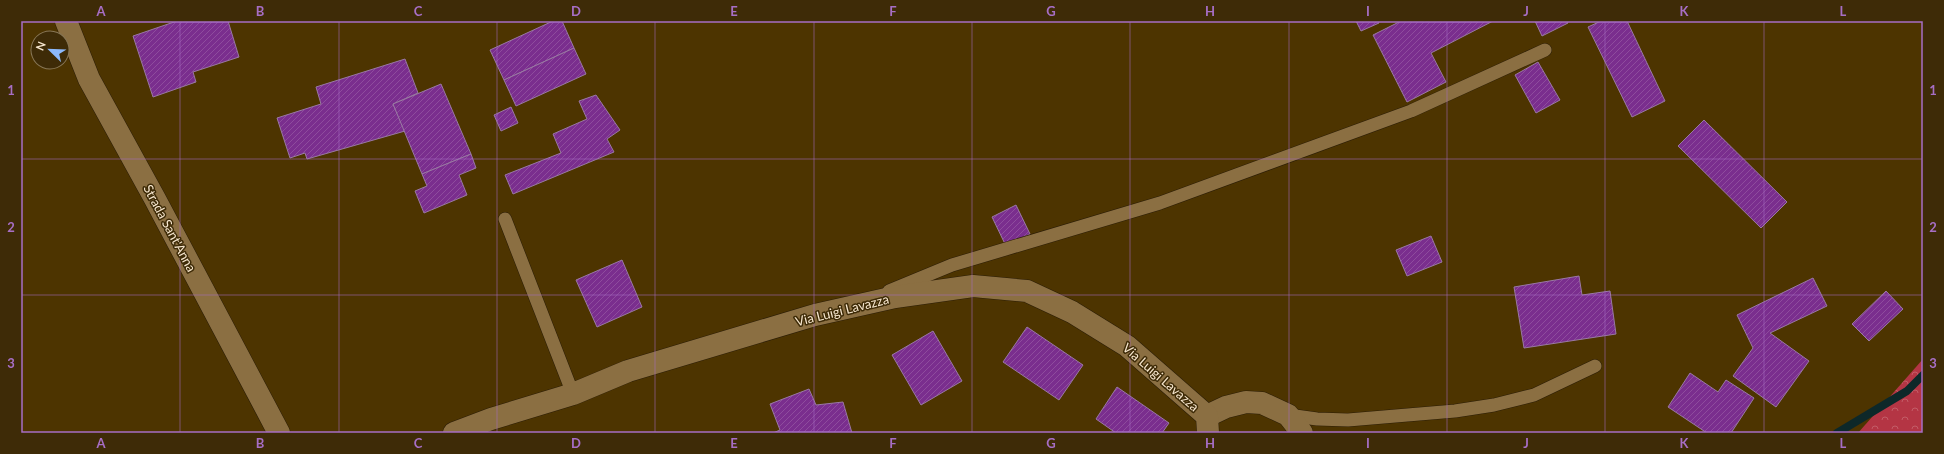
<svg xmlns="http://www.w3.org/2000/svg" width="1944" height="454" font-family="Lato,sans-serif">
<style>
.forest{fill:url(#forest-crowns)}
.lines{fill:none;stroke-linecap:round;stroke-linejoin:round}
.stream{stroke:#0d2829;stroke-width:8}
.building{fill:url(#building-hatch);stroke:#9979a3}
.lane-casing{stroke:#2b1d06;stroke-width:14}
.street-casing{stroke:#2b1d06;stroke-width:23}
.lane{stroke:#8b6f42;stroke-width:13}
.street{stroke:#8b6f42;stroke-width:22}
.grid{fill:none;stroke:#a76ec5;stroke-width:1;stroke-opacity:0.55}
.labels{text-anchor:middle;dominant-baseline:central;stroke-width:3;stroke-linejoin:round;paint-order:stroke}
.street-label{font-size:13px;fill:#f8e8d0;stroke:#3e2b07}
.neatline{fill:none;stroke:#a76ec5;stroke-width:1.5}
.grid-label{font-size:13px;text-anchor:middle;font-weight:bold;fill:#a76ec5}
</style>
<defs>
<pattern id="forest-crowns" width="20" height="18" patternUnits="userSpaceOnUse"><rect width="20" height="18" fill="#b43544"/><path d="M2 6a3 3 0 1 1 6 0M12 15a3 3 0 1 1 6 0" fill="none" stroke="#c35c67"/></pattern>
<pattern id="building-hatch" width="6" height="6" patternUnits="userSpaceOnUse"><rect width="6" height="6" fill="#7a2e8e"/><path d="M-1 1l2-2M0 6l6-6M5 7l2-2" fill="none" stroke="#8e4c9d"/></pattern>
</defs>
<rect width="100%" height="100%" fill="#4d3400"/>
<!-- forest -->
<path class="forest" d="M1923,359V433H1858Z"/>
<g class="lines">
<!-- stream -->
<path class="stream" d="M1837,433L1907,391L1923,375"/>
</g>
<!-- building -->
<g class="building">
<path d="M177,21H228L239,57L193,72L196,82L153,97L133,36Z"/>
<path d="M553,21H562L574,48L504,80L490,50Z"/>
<path d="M1356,21H1378L1379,23L1361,31Z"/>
<path d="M1401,21H1493L1431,53L1446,82L1407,102L1373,35Z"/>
<path d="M1535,21H1567L1568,23L1542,36Z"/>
<path d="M1601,21H1627L1665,101L1632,117L1588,27Z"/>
<path d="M574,48L586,74L516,106L504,80Z"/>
<path d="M405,59L418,93L393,104L405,131L307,159L305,153L290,158L277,118L321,104L316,87Z"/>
<path d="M1538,62L1560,100L1536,113L1515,75Z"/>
<path d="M441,84L471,154L422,174L393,104Z"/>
<path d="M596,95L620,130L607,139L614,152L513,194L505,175L561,153L553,134L587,119L579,101Z"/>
<path d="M511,107L518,123L501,131L494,115Z"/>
<path d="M1704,120L1787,202L1761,228L1678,146Z"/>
<path d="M471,154L476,168L459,175L467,195L424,213L415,191L427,186L422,174Z"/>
<path d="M1016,205L1030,234L1006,246L992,217Z"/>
<path d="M1431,236L1442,262L1407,276L1396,250Z"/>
<path d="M622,260L642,307L597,327L576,280Z"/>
<path d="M1579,276L1582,295L1610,291L1616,334L1524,348L1514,287Z"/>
<path d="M1813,278L1827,306L1770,333L1809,361L1776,407L1733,376L1753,348L1737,315Z"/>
<path d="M1886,291L1903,309L1869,341L1852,324Z"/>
<path d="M1027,327L1083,365L1059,400L1003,362Z"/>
<path d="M933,331L962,381L921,405L892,355Z"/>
<path d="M1690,373L1718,392L1726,380L1754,398L1731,433H1707L1668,407Z"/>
<path d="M1117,387L1169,423L1162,433H1116L1096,419Z"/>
<path d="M809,389L816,405L843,402L852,433H773L780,430L770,404Z"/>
</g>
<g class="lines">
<!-- lane casing -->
<g class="lane-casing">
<g id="lane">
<path d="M505,219L573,394"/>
<path d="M889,291L952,265L1160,203L1411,111L1545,50"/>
<path d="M1288,415L1317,419L1348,420L1455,411L1494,405L1534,395L1595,366"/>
</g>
</g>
<!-- street casing -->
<g class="street-casing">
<g id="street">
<path d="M66,21L89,79L155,199L279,433"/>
<path d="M1207,416L1226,407L1246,402L1262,403L1288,415L1302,433"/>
<path d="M454,433L491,419L573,394L628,371L815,315L895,297L973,286L1027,291L1072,312L1127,346L1207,416L1208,433"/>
</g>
</g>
<!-- lane -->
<use href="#lane" class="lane"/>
<!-- street -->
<use href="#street" class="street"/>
</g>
<!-- grid -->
<path class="grid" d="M180,21V433M339,21V433M497,21V433M655,21V433M814,21V433M972,21V433M1130,21V433M1289,21V433M1447,21V433M1605,21V433M1764,21V433M21,159H1923M21,295H1923"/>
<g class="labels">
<!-- street labels -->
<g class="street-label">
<text transform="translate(170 228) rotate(62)">Strada Sant'Anna</text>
<text transform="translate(842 310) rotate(-14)">Via Luigi Lavazza</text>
<text transform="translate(1161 377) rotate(41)">Via Luigi Lavazza</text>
</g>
</g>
<!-- border -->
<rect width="1944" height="454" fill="none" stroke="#3e2b07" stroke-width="44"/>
<!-- north arrow -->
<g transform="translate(50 50) rotate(293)"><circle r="19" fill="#3e2b07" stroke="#887757"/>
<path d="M0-3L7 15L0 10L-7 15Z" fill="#8cb9fc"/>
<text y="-6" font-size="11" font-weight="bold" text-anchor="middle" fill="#f8e8d0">N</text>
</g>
<rect x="22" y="22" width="1900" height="410" class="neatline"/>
<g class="grid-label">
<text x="101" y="16">A</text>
<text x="260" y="16">B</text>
<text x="418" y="16">C</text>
<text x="576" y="16">D</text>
<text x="734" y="16">E</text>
<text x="893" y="16">F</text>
<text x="1051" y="16">G</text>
<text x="1210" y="16">H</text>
<text x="1368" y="16">I</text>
<text x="1526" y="16">J</text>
<text x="1684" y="16">K</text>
<text x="1843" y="16">L</text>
<text x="11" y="95">1</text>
<text x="1933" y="95">1</text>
<text x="11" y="232">2</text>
<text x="1933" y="232">2</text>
<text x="11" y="368">3</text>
<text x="1933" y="368">3</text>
<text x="101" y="448">A</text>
<text x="260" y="448">B</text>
<text x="418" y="448">C</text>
<text x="576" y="448">D</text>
<text x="734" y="448">E</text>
<text x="893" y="448">F</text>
<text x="1051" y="448">G</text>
<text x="1210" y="448">H</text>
<text x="1368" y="448">I</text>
<text x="1526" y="448">J</text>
<text x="1684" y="448">K</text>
<text x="1843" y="448">L</text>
</g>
</svg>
